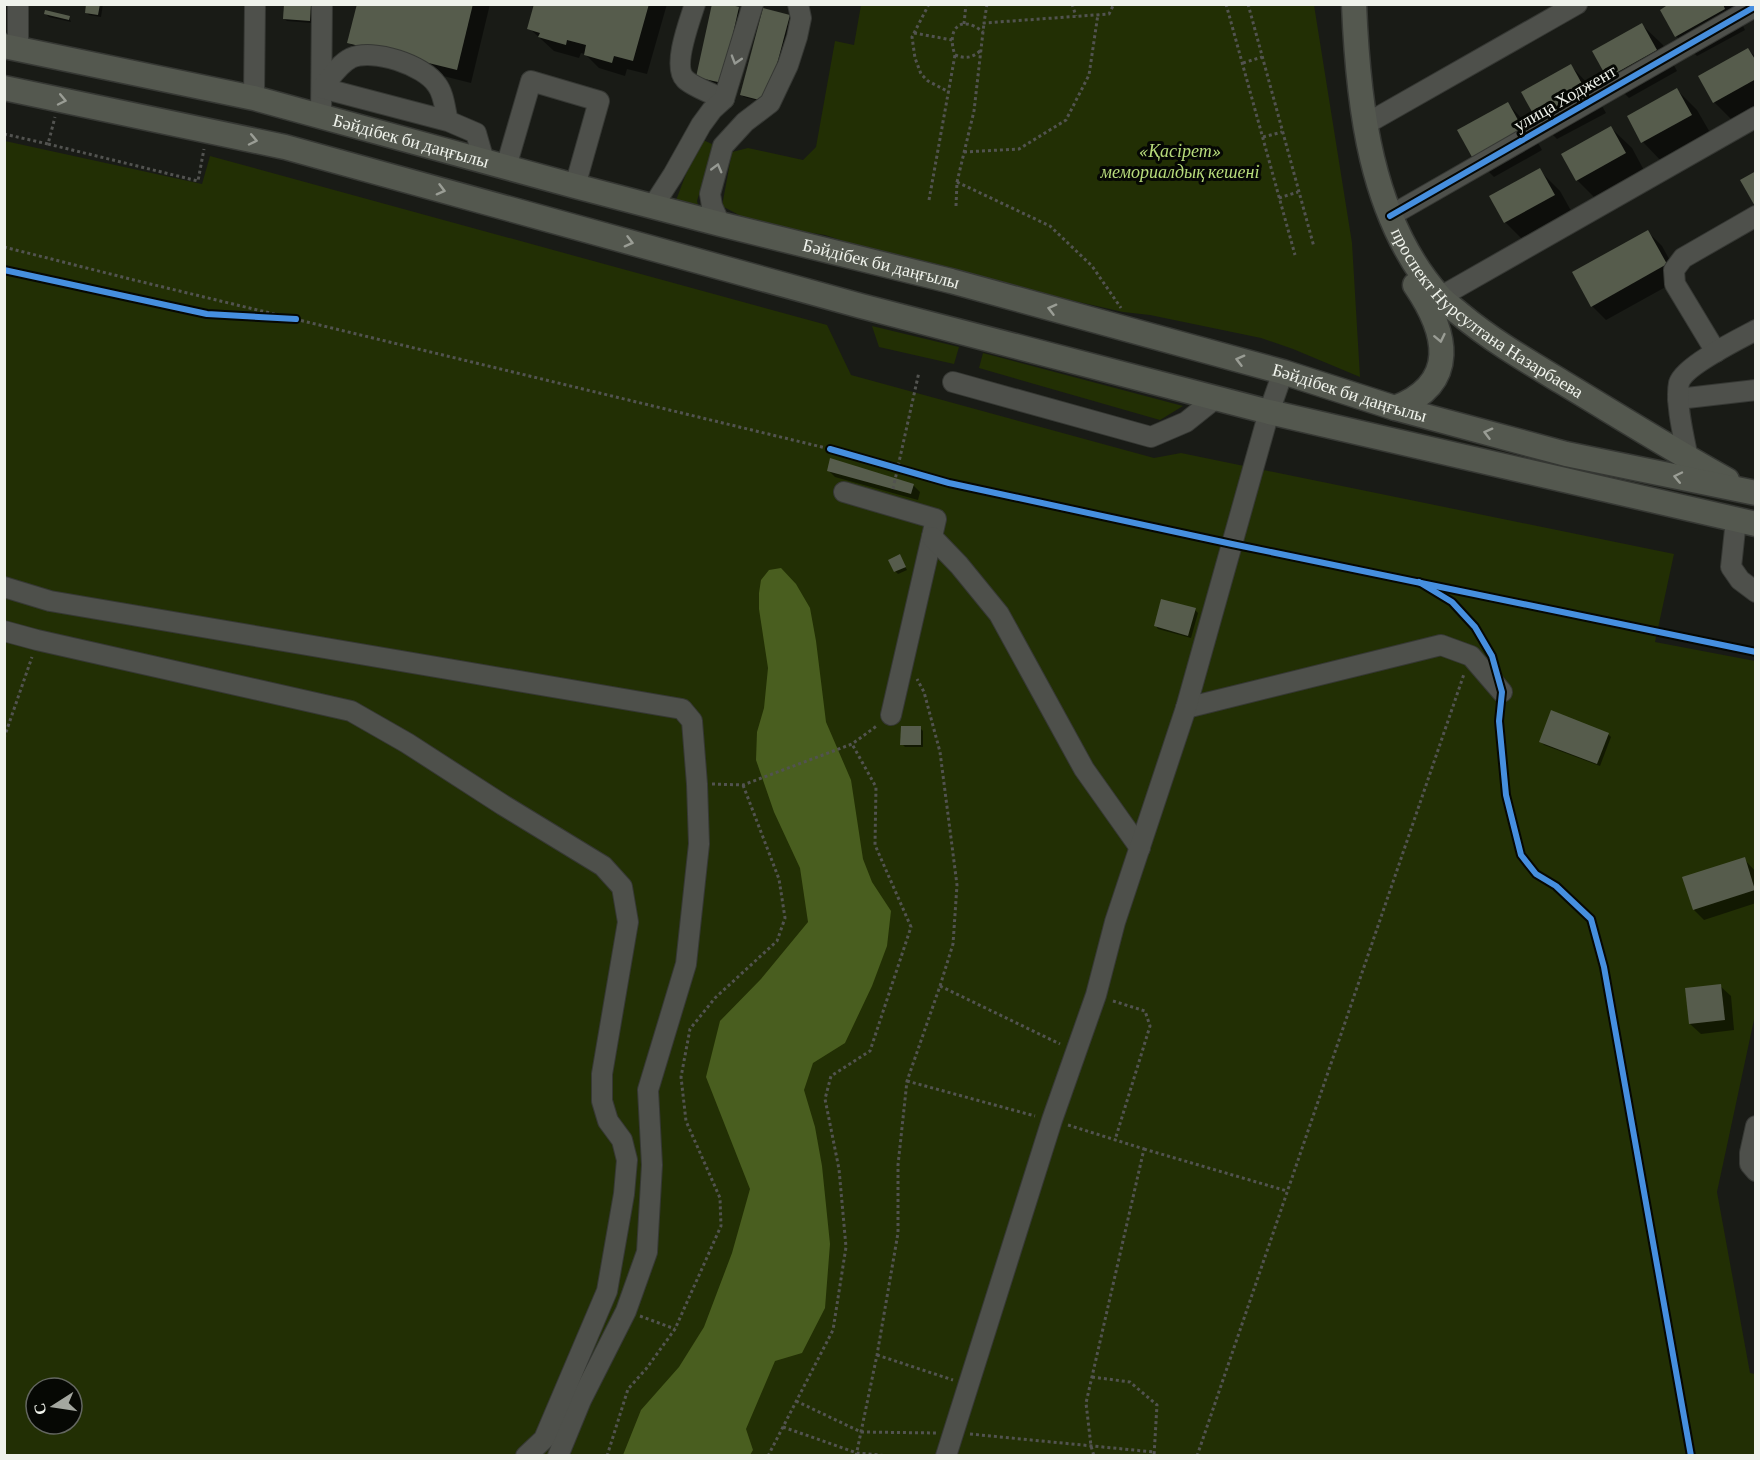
<svg xmlns="http://www.w3.org/2000/svg" width="1760" height="1460" font-family="'Crimson Pro',serif">
<style>
.green{fill:#222f04;fill-rule:evenodd}
.water{fill:#495e1f}
.shadow{fill:#0007}
.building{fill:#565c4c}
.lines{fill:none;stroke-linecap:round;stroke-linejoin:round}
.minor-casing{stroke:#363834;stroke-width:22}
.major-casing{stroke:#363834;stroke-width:27}
.path{stroke:#525350;stroke-width:3;stroke-dasharray:3 3;stroke-linecap:butt}
.minor{stroke:#4e504b;stroke-width:20}
.major{stroke:#54584f;stroke-width:24}
.cycleway-casing{stroke:#060804;stroke-width:10}
.cycleway{stroke:#468fdf;stroke-width:6}
.oneway{stroke:#969993}
.oneway2{stroke:#9a9d95}
.labels{text-anchor:middle;dominant-baseline:central;stroke-width:6;stroke-linejoin:round;paint-order:stroke}
.street-label{font-size:18px;fill:#eff2eb;stroke:#060804}
.park-label{font-size:18px;font-style:italic;fill:#b7db7b;stroke:#060804}
</style>
<rect width="100%" height="100%" fill="#191b16"/>
<!-- green -->
<g class="green">
<path d="M861,5H1314L1352,243L1360,377L1293,349L1261,338L1150,315L1123,312L916,265L825,235L756,224L722,206L732,152L748,148L803,160L816,147L835,41L854,45Z"/>
<path d="M703,140L712,144L713,147L697,201L700,212L675,203L697,145Z"/>
<path d="M5,141L202,184L210,156L827,325L851,375L1154,458L1181,453L1674,554L1655,642L1755,661V1015L1717,1192L1750,1373L1755,1374V1455L5,1456ZM36,1388H72V1424H36Z"/>
<path d="M872,326L959,347L954,364L879,347Z"/>
<path d="M983,353L1183,406L1160,420L979,368Z"/>
</g>
<!-- water -->
<path class="water" d="M781,568L796,584L810,608L816,641L826,722L851,780L863,859L872,882L891,911L887,946L872,986L845,1043L813,1063L804,1090L815,1127L822,1166L830,1244L825,1308L802,1353L775,1361L746,1429L753,1450L750,1455H623L641,1410L679,1367L704,1327L732,1253L750,1189L706,1077L720,1021L761,979L808,922L800,868L774,812L756,760L757,732L764,708L768,668L759,609V593L761,580L769,570Z"/>
<!-- shadow -->
<g class="shadow">
<path d="M87,4H103L101,17L89,15L86,12Z"/>
<path d="M285,4H313L312,23L287,21L284,19Z"/>
<path d="M358,4H490L471,83L363,56L349,42Z"/>
<path d="M536,4H667L647,74L627,69L625,76L599,68L585,54L581,53L579,58L554,51L529,28Z"/>
<path d="M1673,4H1731L1745,30L1697,56L1676,36Z"/>
<path d="M738,9L749,19L732,92L708,86L697,76Z"/>
<path d="M764,9L790,16L793,19L770,104L744,97L742,95Z"/>
<path d="M46,14L69,17L71,22L49,17Z"/>
<path d="M1642,25L1663,45L1677,71L1629,98L1608,77Z"/>
<path d="M1748,50L1756,57V111L1735,123L1714,102Z"/>
<path d="M1571,66L1591,87L1606,113L1557,139L1537,119L1523,93Z"/>
<path d="M1677,90L1697,110L1712,136L1663,163L1643,142Z"/>
<path d="M1508,104L1528,125L1542,150L1494,177L1473,156L1459,131Z"/>
<path d="M1611,128L1632,148L1646,174L1598,201L1577,180Z"/>
<path d="M1539,170L1560,191L1574,216L1526,243L1505,222Z"/>
<path d="M1648,232L1662,246L1680,279L1606,320L1592,306Z"/>
<path d="M828,470L914,486L920,492L918,500L835,477Z"/>
<path d="M899,556L907,570L898,574L895,571Z"/>
<path d="M1195,610L1198,613L1191,638L1158,629L1156,626Z"/>
<path d="M920,728L923,731V747H905L902,744Z"/>
<path d="M1608,734L1611,737L1600,766L1544,745L1541,742Z"/>
<path d="M1744,859L1756,872V903L1704,920L1694,910Z"/>
<path d="M1720,986L1731,996L1734,1030L1701,1034L1690,1024Z"/>
</g>
<!-- building -->
<g class="building">
<path d="M86,4H100L98,15L85,13Z"/>
<path d="M284,4H311L310,21L283,19Z"/>
<path d="M357,4H473L457,70L347,43Z"/>
<path d="M534,4H649L633,61L614,56L612,63L584,55L586,45L567,40L566,45L538,37L540,33L527,29Z"/>
<path d="M712,4H728L739,7L722,83L696,77Z"/>
<path d="M1669,4H1723L1725,9L1675,37L1660,10Z"/>
<path d="M763,8L790,15L767,102L740,95Z"/>
<path d="M45,10L70,16L69,20L44,14Z"/>
<path d="M1642,23L1657,50L1607,78L1592,51Z"/>
<path d="M1748,48L1756,61V79L1713,103L1698,76Z"/>
<path d="M1571,64L1586,91L1536,119L1521,92Z"/>
<path d="M1677,88L1692,115L1641,143L1627,116Z"/>
<path d="M1508,102L1523,129L1472,157L1457,130Z"/>
<path d="M1611,126L1626,153L1576,181L1561,154Z"/>
<path d="M1540,168L1555,195L1504,223L1489,196Z"/>
<path d="M1756,171V208L1740,180Z"/>
<path d="M1648,230L1667,264L1591,307L1572,272Z"/>
<path d="M830,458L914,484L911,494L827,471Z"/>
<path d="M900,554L906,567L894,572L888,560Z"/>
<path d="M1161,599L1196,608L1188,636L1154,626Z"/>
<path d="M1551,710L1609,733L1597,764L1539,742Z"/>
<path d="M901,726H921V745H900Z"/>
<path d="M1745,857L1755,890L1693,910L1682,877Z"/>
<path d="M1721,984L1725,1020L1689,1024L1685,988Z"/>
</g>
<g class="lines">
<!-- minor casing -->
<g class="minor-casing">
<g id="minor">
<path d="M18,4V49"/>
<path d="M695,4C690,20 672,66 685,79C691,86 715,95 724,99"/>
<path d="M254,98L255,4"/>
<path d="M321,117L322,4"/>
<path d="M448,121C445,110 444,94 437,85C424,65 373,48 351,58C339,64 331,77 322,88L448,121L476,133L484,161"/>
<path d="M1366,124L1577,4"/>
<path d="M506,167L531,81L599,101L575,186"/>
<path d="M653,206L673,175L701,125L712,110L724,99L753,4"/>
<path d="M1390,216L1756,6"/>
<path d="M720,224L712,206L710,194L723,146L745,122L770,103L788,65L797,37L801,18L798,4"/>
<path d="M1440,297L1756,117"/>
<path d="M1716,352L1675,284L1674,270L1683,258L1756,216"/>
<path d="M953,382L1151,437L1186,422L1216,398"/>
<path d="M1678,399L1756,390"/>
<path d="M1688,458C1684,438 1675,402 1679,383C1684,366 1739,339 1756,330"/>
<path d="M844,492L936,519L891,715"/>
<path d="M1736,520L1731,567L1740,580L1756,592"/>
<path d="M932,537L959,565L999,614L1084,769L1140,848"/>
<path d="M4,587L50,601L682,709L692,721L697,784L699,844L686,964L648,1090L652,1165L647,1252L626,1311L581,1400L558,1456"/>
<path d="M4,631L37,640L351,711L407,743L503,805L603,866L622,887L628,922L602,1074V1101L608,1121L622,1140L627,1160L624,1194L607,1291L544,1439L526,1456"/>
<path d="M1186,708L1441,645L1471,656L1502,692"/>
<path d="M1756,1126L1750,1153V1164L1756,1171"/>
<path d="M946,1456L1052,1120L1096,995L1115,922L1186,708L1269,412L1283,372"/>
</g>
</g>
<!-- major casing -->
<g class="major-casing">
<g id="major">
<path id="s1" d="M1354,4C1358,104 1370,218 1439,296C1445,303 1453,308 1460,314C1491,340 1527,361 1562,382C1617,415 1671,449 1727,480"/>
<path id="s2" d="M4,46L254,98L575,186L720,224L951,281L1283,372L1395,408L1566,454L1756,493"/>
<path d="M4,88L285,147L861,306L1269,412L1756,524"/>
<path d="M1395,408C1460,383 1447,332 1415,285"/>
</g>
</g>
<!-- path -->
<g class="path">
<path d="M929,4L912,37L915,58L921,74L928,81L949,92"/>
<path d="M987,4L984,23L1109,14L1114,4"/>
<path d="M1072,4L1076,16"/>
<path d="M1226,4L1295,255"/>
<path d="M1248,4L1314,247"/>
<path d="M964,24L966,4"/>
<path d="M914,33L952,40"/>
<path d="M980,51C972,58 965,59 955,55C946,30 960,13 983,32"/>
<path d="M1243,63L1262,57"/>
<path d="M4,134L48,144L55,117"/>
<path d="M1263,137L1282,132"/>
<path d="M48,144L198,181L204,149"/>
<path d="M964,152L1019,149L1066,120L1089,75L1098,14"/>
<path d="M957,182L1050,226L1092,266L1121,308"/>
<path d="M1279,198L1298,192"/>
<path d="M929,200L955,55"/>
<path d="M956,206L957,182L974,111L984,23"/>
<path d="M4,247L130,279L830,449"/>
<path d="M893,489L919,372"/>
<path d="M4,738L32,657"/>
<path d="M712,784L743,785L852,744L878,725"/>
<path d="M940,986L1060,1044"/>
<path d="M1113,1001L1145,1011L1150,1026L1115,1140"/>
<path d="M907,1081L1035,1116"/>
<path d="M1068,1125L1144,1149L1086,1403L1091,1446L1094,1456"/>
<path d="M1144,1149L1287,1191"/>
<path d="M640,1316L675,1329"/>
<path d="M877,1355L953,1380"/>
<path d="M1092,1377L1130,1382L1157,1405L1154,1456"/>
<path d="M796,1401L861,1432L937,1433"/>
<path d="M783,1427L857,1453L890,1456"/>
<path d="M970,1434L1154,1452"/>
<path d="M607,1456L628,1389L646,1369L675,1329L721,1226L720,1198L686,1121L681,1077L690,1029L715,998L777,941L785,918L779,879L743,785"/>
<path d="M768,1456L833,1330L846,1247L839,1169L825,1099L831,1076L870,1051L911,927L875,845L876,787L852,744"/>
<path d="M856,1456L877,1355L898,1233V1165L907,1081L940,986L953,944L957,885L940,752L924,692L917,679"/>
<path d="M1197,1456L1464,674"/>
</g>
<!-- minor -->
<use href="#minor" class="minor"/>
<!-- major -->
<use href="#major" class="major"/>
<!-- cycleway casing -->
<g class="cycleway-casing">
<g id="cycleway">
<path d="M1390,216L1756,6"/>
<path d="M4,270L207,314L296,319"/>
<path d="M830,449L949,483L1232,544L1756,652"/>
<path d="M1419,582L1452,602L1475,627L1492,656L1502,692L1499,721L1506,795L1521,855L1536,874L1556,886L1591,919L1604,967L1691,1456"/>
</g>
</g>
<!-- cycleway -->
<use href="#cycleway" class="cycleway"/>
</g>
<!-- one-way arrows -->
<defs><path id="oneway-chevron" d="M-2-3.5L2.5 0L-2 3.5" fill="none" stroke-width="1.6" stroke-linecap="round" stroke-linejoin="round" transform="scale(1.5)"/></defs>
<g class="oneway">
<use href="#oneway-chevron" transform="translate(736 60) rotate(107)"/>
<use href="#oneway-chevron" transform="translate(717 168) rotate(-75)"/>
</g>
<g class="oneway2">
<use href="#oneway-chevron" transform="translate(62 100) rotate(12)"/>
<use href="#oneway-chevron" transform="translate(253 140) rotate(12)"/>
<use href="#oneway-chevron" transform="translate(441 190) rotate(15)"/>
<use href="#oneway-chevron" transform="translate(629 242) rotate(15)"/>
<use href="#oneway-chevron" transform="translate(1052 309) rotate(-165)"/>
<use href="#oneway-chevron" transform="translate(1440 338) rotate(78)"/>
<use href="#oneway-chevron" transform="translate(1240 360) rotate(-165)"/>
<use href="#oneway-chevron" transform="translate(1488 433) rotate(-165)"/>
<use href="#oneway-chevron" transform="translate(1678 477) rotate(-168)"/>
</g>
<g class="labels">
<!-- street labels -->
<g class="street-label">
<text transform="translate(1565 98) rotate(-30)">улица Ходжент</text>
<text stroke="none"><textPath href="#s2" startOffset="418">Бәйдібек би даңғылы</textPath></text>
<text stroke="none"><textPath href="#s2" startOffset="904">Бәйдібек би даңғылы</textPath></text>
<text stroke="none"><textPath href="#s1" startOffset="357">проспект Нурсултана Назарбаева</textPath></text>
<text stroke="none"><textPath href="#s2" startOffset="1390">Бәйдібек би даңғылы</textPath></text>
</g>
<!-- park labels -->
<g class="park-label">
<text x="1180" y="151">«Қасірет»<tspan x="1180" dy="21">мемориалдық кешені</tspan></text>
</g>
</g>
<!-- border -->
<rect width="1760" height="1460" fill="none" stroke="#eff2eb" stroke-width="12"/>
<!-- north arrow -->
<g transform="translate(54 1406) rotate(258)"><circle r="28" fill="#060804" stroke="#636660" stroke-width="1.5"/>
<path d="M0-4.5L10 22L0 15L-10 22Z" fill="#a4a7a0"/>
<text y="-9" font-size="16" font-weight="bold" text-anchor="middle" fill="#eff2eb">С</text>
</g>
</svg>
